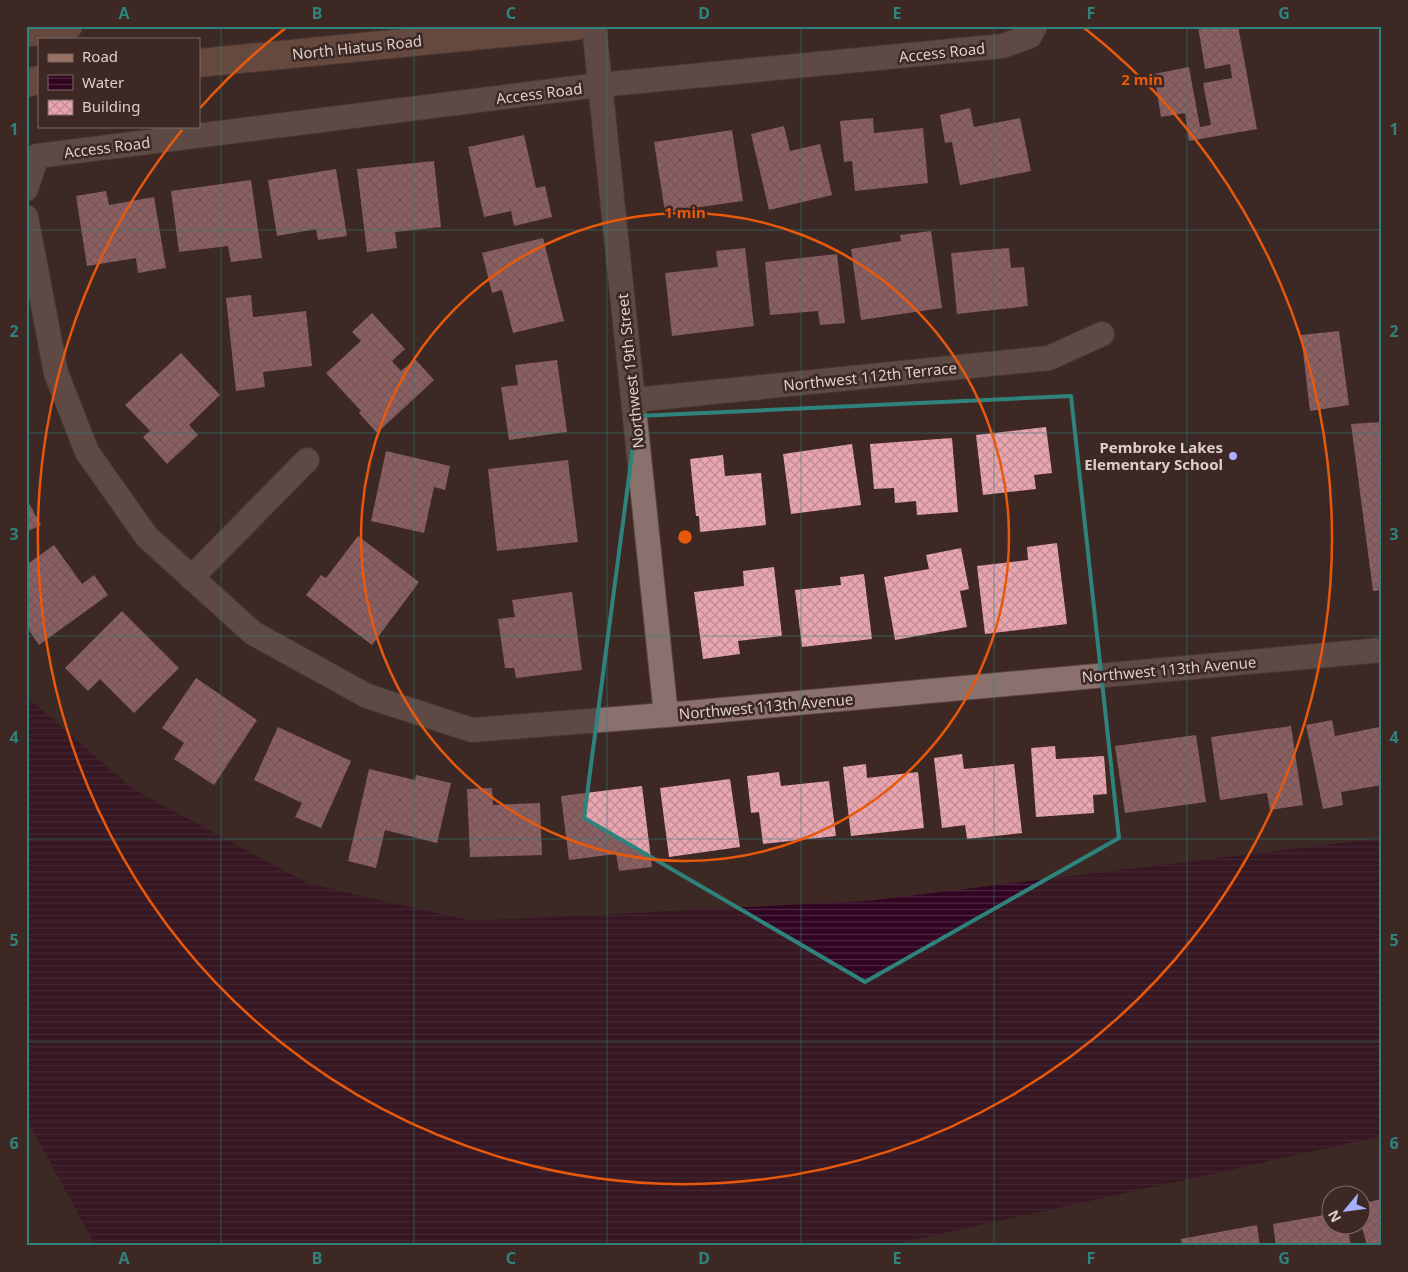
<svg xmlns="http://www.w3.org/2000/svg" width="1408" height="1272" font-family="'Noto Sans',sans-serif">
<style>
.water{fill:url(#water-rules)}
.building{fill:url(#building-cross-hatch)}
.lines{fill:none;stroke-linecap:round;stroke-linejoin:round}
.minor-casing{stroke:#574542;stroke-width:26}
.secondary-casing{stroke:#574542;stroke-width:30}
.minor{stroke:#8a716d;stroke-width:24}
.secondary{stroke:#977161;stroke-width:28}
.marked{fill:none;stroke:#2e837c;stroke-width:4;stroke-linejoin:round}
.grid{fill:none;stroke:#2e837c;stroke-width:1;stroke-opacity:0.55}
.ring{fill:none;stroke:#e8590c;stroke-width:2.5}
.poi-dot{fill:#a7b1fc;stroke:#3d2824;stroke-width:2}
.labels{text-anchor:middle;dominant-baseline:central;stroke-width:5;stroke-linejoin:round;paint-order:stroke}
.street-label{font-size:15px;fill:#ddcfcc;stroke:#3d2824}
.poi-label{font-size:15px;font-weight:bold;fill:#ddcfcc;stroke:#3d2824;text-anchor:end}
.centre{fill:#e8590c;stroke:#3d2824;stroke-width:2.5}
.ring-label{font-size:15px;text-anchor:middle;font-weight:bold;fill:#e8590c;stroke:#3d2824;stroke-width:5;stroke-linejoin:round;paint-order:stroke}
.neatline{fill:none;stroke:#2e837c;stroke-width:2}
.grid-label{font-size:16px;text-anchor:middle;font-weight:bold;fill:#2e837c}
</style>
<defs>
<pattern id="water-rules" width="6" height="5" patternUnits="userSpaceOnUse" patternTransform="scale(1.25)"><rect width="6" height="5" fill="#310421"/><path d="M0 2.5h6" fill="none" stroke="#4e2840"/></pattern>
<pattern id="building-cross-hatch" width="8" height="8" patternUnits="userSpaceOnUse" patternTransform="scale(1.25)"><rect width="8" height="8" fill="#e9a5b0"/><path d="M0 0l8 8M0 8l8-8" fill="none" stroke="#bf8b93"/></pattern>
</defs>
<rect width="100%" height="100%" fill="#3d2824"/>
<!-- water -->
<path class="water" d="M26,696L133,789L309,884L473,921L867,901L1382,838V1136L886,1246H96L26,1118Z"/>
<!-- building -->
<g class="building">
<path d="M1198,26H1238L1257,129L1189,141L1185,113L1161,117L1154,74L1189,67L1200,127L1211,125L1203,83L1232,78L1230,64L1205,69Z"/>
<path d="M970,108L974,127L1020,118L1031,171L960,185L952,142L945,143L940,115Z"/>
<path d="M873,118L874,133L923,128L928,183L855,191L852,161L844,162L840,121Z"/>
<path d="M784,126L790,151L820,144L832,195L769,210L751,134Z"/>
<path d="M732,130L743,201L665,212L654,142Z"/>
<path d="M524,135L536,188L545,186L552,217L514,226L511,211L484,217L468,147Z"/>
<path d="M434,161L441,227L395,232L397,248L367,252L357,169Z"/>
<path d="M336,169L347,236L318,240L316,229L277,236L268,180Z"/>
<path d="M251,180L262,258L231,262L228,246L179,252L171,191Z"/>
<path d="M106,191L109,205L154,197L166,268L138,273L136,258L87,266L76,196Z"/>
<path d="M931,231L942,308L861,320L851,249L901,241L900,235Z"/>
<path d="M543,238L564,321L513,333L502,290L492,293L482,253Z"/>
<path d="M745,248L754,326L672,336L665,273L718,267L716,251Z"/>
<path d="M1009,248L1011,268L1024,267L1028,306L957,314L951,253Z"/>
<path d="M837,254L845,323L820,325L818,311L770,315L765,262Z"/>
<path d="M251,295L253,317L306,311L312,366L263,372L265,387L236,391L226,298Z"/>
<path d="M372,313L405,349L392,361L401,371L415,359L434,380L377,433L359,413L361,411L326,373L361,341L352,332Z"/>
<path d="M1339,331L1349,405L1310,411L1301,335Z"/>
<path d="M181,353L220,395L189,425L198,435L167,464L143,437L150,431L125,405Z"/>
<path d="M557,360L567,432L509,440L501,387L518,385L515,365Z"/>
<path d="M1382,422V590L1373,591L1351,424Z"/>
<path d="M1046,427L1052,473L1034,475L1036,489L983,495L976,435Z"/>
<path d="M952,438L958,512L917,515L916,501L895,503L894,488L874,489L870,444Z"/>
<path d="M852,444L861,505L791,514L783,454Z"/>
<path d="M386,451L450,466L445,490L434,487L424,533L371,521Z"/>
<path d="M723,455L725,476L761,473L766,525L700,532L699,516H696L690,459Z"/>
<path d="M568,460L578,542L497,551L488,469Z"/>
<path d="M26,498L41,525L26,532Z"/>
<path d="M358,536L419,582L372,645L306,595L321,575L326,578Z"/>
<path d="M1057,543L1067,624L985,634L977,566L1028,560L1027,547Z"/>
<path d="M54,545L82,584L94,575L108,595L39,645L26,626V565Z"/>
<path d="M961,548L969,589L960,591L967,627L895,640L884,577L929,569L926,555Z"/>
<path d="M774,567L782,636L738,641L740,654L703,659L694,592L744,586L743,571Z"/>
<path d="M864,574L872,639L802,647L795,590L841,585L840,577Z"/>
<path d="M572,592L582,670L516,678L514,668H505L498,619L515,617L512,600Z"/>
<path d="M122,611L179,668L134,713L100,679L88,691L65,668Z"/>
<path d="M196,678L257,720L214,785L174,759L184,743L162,728Z"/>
<path d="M1332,720L1335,736L1379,727L1382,739V785L1341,792L1343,805L1323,809L1306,725Z"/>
<path d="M1291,726L1303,805L1270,810L1267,793L1220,800L1211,737Z"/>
<path d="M278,727L351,761L321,828L295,817L302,803L254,780Z"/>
<path d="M1196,735L1206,802L1125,813L1115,746Z"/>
<path d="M1055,746L1056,759L1104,756L1107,794L1093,795L1094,813L1036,817L1031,748Z"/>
<path d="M962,754L964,769L1014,764L1022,833L967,839L965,825L942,828L934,758Z"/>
<path d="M866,764L867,778L918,772L924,828L851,836L843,767Z"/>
<path d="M369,769L415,780L416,775L451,783L437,843L385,830L376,868L348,861Z"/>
<path d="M779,772L781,786L829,781L836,836L763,844L759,812L751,813L747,776Z"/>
<path d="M730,779L740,847L669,857L660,788Z"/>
<path d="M642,786L652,867L619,871L616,854L569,860L561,796Z"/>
<path d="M492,788L493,805L540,803L542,855L470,857L467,789Z"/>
<path d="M1382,1199V1246H1367L1360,1220V1204Z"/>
<path d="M1330,1214V1224H1347L1351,1246H1276L1273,1224Z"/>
<path d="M1257,1225L1260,1246H1182L1181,1239Z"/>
</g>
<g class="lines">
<!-- minor casing -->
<g class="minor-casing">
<g id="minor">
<path d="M594,26L666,715"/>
<path d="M26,189L37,156L599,85L1003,46L1030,36L1035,26"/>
<path d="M26,217L56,373L87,452L147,537L253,633L367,696L472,730L666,715L1382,650"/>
<path d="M634,400L1049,358L1102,334"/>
<path d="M191,578L307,460"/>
</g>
</g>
<!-- secondary casing -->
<g class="secondary-casing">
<g id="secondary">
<path d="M26,33L68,26"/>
<path d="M199,63L575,26"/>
<path d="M26,83L39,80"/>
</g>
</g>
<!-- minor -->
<use href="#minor" class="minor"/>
<!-- secondary -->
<use href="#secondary" class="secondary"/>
</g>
<!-- marked area -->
<path d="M0 0H1408V1272H0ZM1071,396L1119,838L865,982L584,818L637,416Z" fill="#3d2824" fill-opacity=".55" fill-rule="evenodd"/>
<path class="marked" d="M1071,396L1119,838L865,982L584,818L637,416Z"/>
<!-- grid -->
<path class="grid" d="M221,26V1246M414,26V1246M607,26V1246M801,26V1246M994,26V1246M1187,26V1246M26,230H1382M26,433H1382M26,636H1382M26,839H1382M26,1042H1382"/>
<!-- distance rings -->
<g class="ring">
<circle cx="685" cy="537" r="324"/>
<path d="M200 108A647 647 0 0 1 287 27M1083 27A647 647 0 1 1 182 130"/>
</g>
<!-- markers -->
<circle class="poi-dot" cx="1233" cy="456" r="5"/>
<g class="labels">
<!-- street labels -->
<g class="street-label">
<text transform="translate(357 47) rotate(-6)">North Hiatus Road</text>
<text transform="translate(942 52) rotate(-6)">Access Road</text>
<text transform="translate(539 93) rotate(-7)">Access Road</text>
<text transform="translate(107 147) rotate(-7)">Access Road</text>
<text transform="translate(630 371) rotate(-96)">Northwest 19th Street</text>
<text transform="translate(870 376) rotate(-6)">Northwest 112th Terrace</text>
<text transform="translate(1169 669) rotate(-5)">Northwest 113th Avenue</text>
<text transform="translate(766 706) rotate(-5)">Northwest 113th Avenue</text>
</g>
<!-- poi labels -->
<g class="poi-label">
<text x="1223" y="447">Pembroke Lakes<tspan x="1223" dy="17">Elementary School</tspan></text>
</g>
</g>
<circle cx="685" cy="537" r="8" class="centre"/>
<g class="ring-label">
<text x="1142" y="85">2 min</text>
<text x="685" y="218">1 min</text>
</g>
<!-- border -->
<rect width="1408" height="1272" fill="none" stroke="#3d2824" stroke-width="55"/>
<!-- legend -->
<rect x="38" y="38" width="162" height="90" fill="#3d2824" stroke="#7d6b67"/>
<rect x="48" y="54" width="25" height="8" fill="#977161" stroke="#7d6b67"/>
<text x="82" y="62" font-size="15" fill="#ddcfcc">Road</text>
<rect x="48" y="75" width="25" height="15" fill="url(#water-rules)" stroke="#7d6b67"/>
<text x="82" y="88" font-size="15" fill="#ddcfcc">Water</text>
<rect x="48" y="100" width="25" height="15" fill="url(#building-cross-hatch)" stroke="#7d6b67"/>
<text x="82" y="112" font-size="15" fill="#ddcfcc">Building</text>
<!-- north arrow -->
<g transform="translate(1346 1210) rotate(241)"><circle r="24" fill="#3d2824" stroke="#7d6b67"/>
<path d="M0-4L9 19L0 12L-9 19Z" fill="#a7b1fc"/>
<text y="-8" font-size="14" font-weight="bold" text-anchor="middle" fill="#ddcfcc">N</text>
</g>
<rect x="28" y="28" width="1352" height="1216" class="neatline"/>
<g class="grid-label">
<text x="124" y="19">A</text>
<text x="317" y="19">B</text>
<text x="511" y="19">C</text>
<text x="704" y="19">D</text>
<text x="897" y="19">E</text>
<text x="1091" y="19">F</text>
<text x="1284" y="19">G</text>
<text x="14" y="135">1</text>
<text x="1394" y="135">1</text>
<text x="14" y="337">2</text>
<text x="1394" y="337">2</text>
<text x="14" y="540">3</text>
<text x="1394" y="540">3</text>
<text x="14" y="743">4</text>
<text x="1394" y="743">4</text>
<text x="14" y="946">5</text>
<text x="1394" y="946">5</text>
<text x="14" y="1149">6</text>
<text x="1394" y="1149">6</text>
<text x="124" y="1264">A</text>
<text x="317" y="1264">B</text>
<text x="511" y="1264">C</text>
<text x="704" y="1264">D</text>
<text x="897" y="1264">E</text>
<text x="1091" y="1264">F</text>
<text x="1284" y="1264">G</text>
</g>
</svg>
